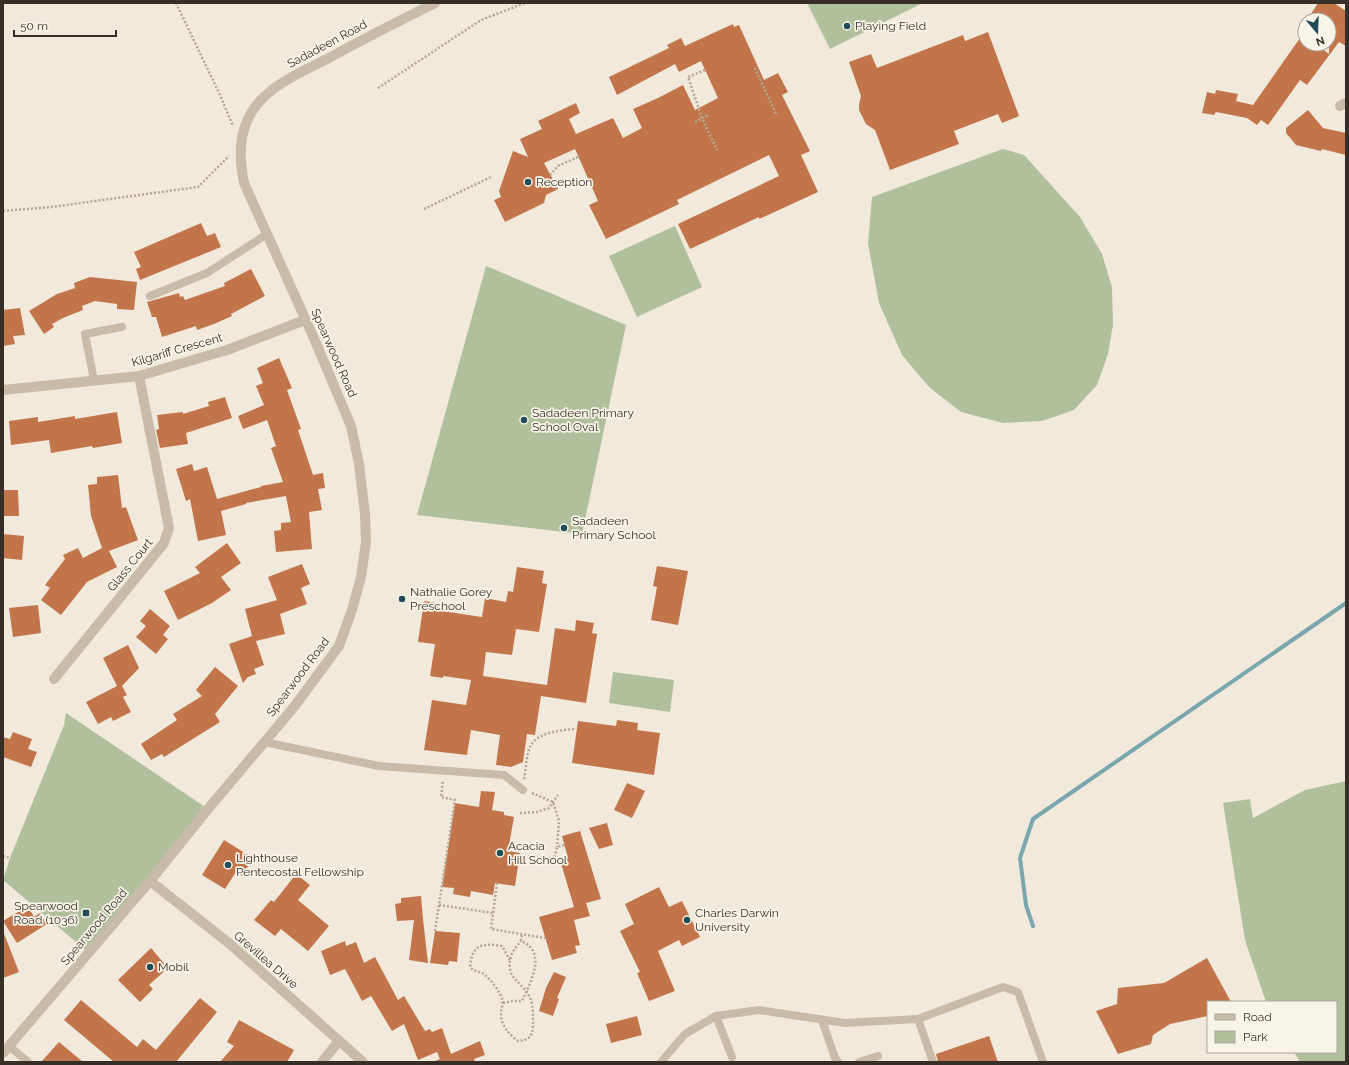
<svg xmlns="http://www.w3.org/2000/svg" width="1349" height="1065" font-family="Raleway,sans-serif">
<style>
.green{fill:#b0c09d}
.lines{fill:none;stroke-linecap:round;stroke-linejoin:round}
.stream{stroke:#7ca6ae;stroke-width:4}
.building{fill:#c2754a}
.path{stroke:#b5a693;stroke-width:2.5;stroke-dasharray:2 2;stroke-linecap:butt}
.lane{stroke:#c9bba9;stroke-width:8}
.street{stroke:#c9bba9;stroke-width:10}
.poi-dot{fill:#1f4c57;stroke:#f9f4e9;stroke-width:1.5}
.labels{text-anchor:middle;dominant-baseline:central;stroke-width:3.5;stroke-linejoin:round;paint-order:stroke}
.poi-label{font-size:12px;fill:#362f28;stroke:#f9f4e9;text-anchor:start}
.street-label{font-size:12px;fill:#362f28;stroke:#f9f4e9}
</style>
<rect width="100%" height="100%" fill="#f1eadc"/>
<!-- green -->
<g class="green">
<path d="M807,3H923L830,49Z"/>
<path d="M1003,149L1024,155L1080,217L1102,254L1112,287L1113,325L1108,354L1097,385L1074,410L1042,421L1003,423L961,412L929,387L902,355L879,303L868,243L872,197Z"/>
<path d="M675,226L702,287L637,317L609,256Z"/>
<path d="M486,266L626,325L582,534L417,515Z"/>
<path d="M613,672L674,680L670,712L609,703Z"/>
<path d="M66,713L208,809L89,953L3,880L10,858L64,725Z"/>
<path d="M1346,781V1062H1300L1294,1052H1336V1002H1266L1245,940L1223,803L1250,799L1253,818L1305,790Z"/>
</g>
<g class="lines">
<!-- stream -->
<path class="stream" d="M1033,926L1026,905L1020,858L1033,819L1346,603"/>
</g>
<!-- building -->
<g class="building">
<path d="M1318,3H1334L1346,11V46L1339,42L1307,85L1300,80L1268,125L1261,120L1257,125L1247,118L1216,112L1214,115L1202,113L1207,92L1215,94L1216,90L1238,94L1236,101L1253,105L1300,38L1305,41V44H1309L1318,50L1320,47L1329,54V20H1307Z"/>
<path d="M733,24L734,27L739,25L764,80L778,73L788,92L782,95L810,151L801,155L818,192L759,219V217L690,249L678,224L779,176L769,155L677,200L679,204L606,239L589,205L598,201L575,149L544,163L558,189L546,195L544,203L505,222L494,200L501,197L499,191L513,151L528,157L520,139L542,129L538,121L576,103L580,113L569,119L576,134L613,118L623,138L642,128L633,109L658,98L683,85L695,110L718,98L701,61L679,72L675,64L617,95L609,77L669,48L667,45L681,38L685,46Z"/>
<path d="M988,32L1019,116L1002,123L998,114L954,131L959,144L890,170L875,130L866,124L859,110V105L861,96L849,62L871,54L877,68L963,35L965,41Z"/>
<path d="M1308,110L1323,128L1346,133V155L1322,149L1321,151L1296,145L1286,133V128Z"/>
<path d="M201,223L207,236L215,233L221,247L140,280L136,269L141,267L134,252Z"/>
<path d="M251,269L265,296L231,314L232,316L214,324L197,330L196,326L162,337L156,317H152L147,302L179,293L180,297L183,296L185,300L225,286L224,283Z"/>
<path d="M90,277L137,282L134,310L117,309V304L95,301L82,306L83,310L63,318L52,324L54,327L44,334L29,311L57,294L75,288L74,283Z"/>
<path d="M20,308L25,335L13,336L15,344L3,346V310Z"/>
<path d="M279,358L292,388L287,390L301,429L298,430L313,475L323,473L325,488L318,489L322,510L309,512L312,549L276,552L274,531L281,530V523L291,522L286,496L246,503V504L221,511L226,535L198,541L190,499L186,501L176,469L192,464L194,471L207,467L217,499L261,487V486L283,482L271,448L276,446L267,420L243,429L238,416L264,405L256,386L263,383L257,368Z"/>
<path d="M225,397L232,418L186,433L188,444L160,448L156,430L159,429L157,415L183,412V414L209,406L208,402Z"/>
<path d="M117,412L122,443L93,448L92,446L51,453L49,440L11,445L9,421L38,417V422L75,416V419Z"/>
<path d="M118,475L122,508L126,507L138,540L109,551L117,567L87,582L61,615L41,600L50,588L45,585L65,559L63,555L78,548L83,558L102,548L91,516L88,485L97,484V477Z"/>
<path d="M3,490H18L19,516H3Z"/>
<path d="M3,534L24,536L22,560L3,558Z"/>
<path d="M227,543L241,563L221,577L231,590L212,603L178,620L164,591L200,573L195,567Z"/>
<path d="M302,564L310,584L301,588L307,604L280,614L285,634L256,641L264,665L254,669L256,674L248,677L243,683L229,644L252,636L245,609L277,600L268,577Z"/>
<path d="M657,566L688,571L678,625L651,620L657,587L653,586Z"/>
<path d="M517,567L544,571L542,583L547,584L539,632L516,629L512,655L486,652L483,676L547,685L555,628L575,631L576,620L594,623L592,633L597,634L586,703L541,696L535,735L527,734L523,762L511,767L496,765L500,735L471,730L467,755L424,750L432,700L466,705L471,680L443,676V678L430,676L435,644L418,642L424,601L443,604L442,611L482,617L485,598L506,602L508,591L513,592Z"/>
<path d="M38,605L41,633L13,637L9,608Z"/>
<path d="M150,609L170,626L163,635L168,639L156,654L136,637L146,626L140,621Z"/>
<path d="M128,645L139,668L122,686L127,695L123,697L131,712L113,721L111,717L98,724L86,702L117,686L103,658Z"/>
<path d="M215,667L238,686L215,714L220,722L164,757L162,754L151,760L141,744L177,720L173,714L202,696L196,690Z"/>
<path d="M617,720L638,723L637,730L660,733L654,775L572,763L578,721L616,726Z"/>
<path d="M13,732L32,739L28,749L37,752L31,767L3,757V737L10,739Z"/>
<path d="M627,783L645,791L632,818L614,810Z"/>
<path d="M481,791L495,792L492,810L504,812V815L514,817L508,851L520,853L515,886L495,883L493,895L471,891L470,897L453,894L454,888L442,887L455,803L479,807Z"/>
<path d="M607,823L613,845L599,849L589,828Z"/>
<path d="M580,831L601,899L586,903L590,916L574,920L580,945L575,946L577,953L552,960L539,917L574,907L560,860L568,858L562,836Z"/>
<path d="M224,840L253,858L242,876L236,872L225,889L202,875Z"/>
<path d="M296,874L310,885L298,900L329,926L308,951L281,929L275,936L254,920L271,900L274,902Z"/>
<path d="M659,887L669,907L682,901L700,937L682,946L679,940L658,951L675,991L649,1001L637,973L640,972L620,931L634,924L625,904Z"/>
<path d="M421,896L423,919L428,963L409,960L414,920L397,921L395,904L401,903V898Z"/>
<path d="M28,906L34,917L40,913L47,924L17,943L3,921Z"/>
<path d="M3,931L19,972L3,978Z"/>
<path d="M435,931L460,933L457,962L449,961L448,965L430,963Z"/>
<path d="M345,941L346,946L356,942L364,963L375,957L398,1000L404,996L425,1031L430,1029L432,1032L442,1028L451,1054L480,1041L485,1055L474,1059L475,1062H433L440,1059L437,1052L418,1060L404,1024L392,1031L371,996L362,1001L345,969L330,975L321,951Z"/>
<path d="M151,948L168,968L149,985L153,989L140,1002L118,980Z"/>
<path d="M1207,958L1231,1002H1208V1016L1170,1024L1153,1035L1151,1044L1118,1054L1096,1011L1117,1004L1118,988L1164,983Z"/>
<path d="M554,972L566,977L557,998L559,999L553,1016L539,1011L546,988Z"/>
<path d="M200,998L217,1012L176,1062H114L64,1020L81,1000L137,1047L143,1039L156,1050Z"/>
<path d="M637,1016L642,1035L611,1043L606,1024Z"/>
<path d="M239,1020L294,1050L287,1062H220L234,1046L227,1042Z"/>
<path d="M989,1036L998,1062H938L936,1054Z"/>
<path d="M59,1042L83,1062H41Z"/>
</g>
<g class="lines">
<!-- path -->
<g class="path">
<path d="M176,3L220,95L233,126"/>
<path d="M755,68L777,116"/>
<path d="M705,70L688,77L702,118L717,150"/>
<path d="M378,88L481,20L525,3"/>
<path d="M695,122L708,115"/>
<path d="M550,175L558,166L578,157"/>
<path d="M424,209L491,177"/>
<path d="M3,211L51,207L198,187L229,156"/>
<path d="M524,779C526,771 526,755 530,747C537,732 561,730 576,729"/>
<path d="M532,793L553,802L559,821L557,847"/>
<path d="M520,813L537,812L549,808L558,795"/>
<path d="M520,855L554,859L557,847L564,845"/>
<path d="M3,856L10,858"/>
<path d="M497,883L491,929L545,938"/>
<path d="M439,905L493,913"/>
<path d="M435,931L455,800L441,797L443,781"/>
<path d="M510,960L502,946C482,943 472,944 470,967C474,972 479,971 484,974C490,979 496,987 500,994C505,1003 501,1006 501,1015C501,1026 510,1035 518,1041C529,1040 532,1037 533,1026C533,1013 534,1001 526,991C520,983 511,978 510,969C508,957 514,949 521,941"/>
<path d="M503,1003L512,1001H522C530,983 548,952 521,941L522,934"/>
</g>
<!-- lane -->
<g class="lane">
<path d="M150,296L207,273L267,234"/>
<path d="M94,380L85,334L122,327"/>
<path d="M264,742L379,766L504,775L523,790"/>
<path d="M716,1016L732,1057"/>
<path d="M918,1019L933,1062"/>
<path d="M822,1020L835,1058L838,1062"/>
<path d="M9,1046L28,1062"/>
<path d="M661,1062L685,1034L716,1016L759,1010L845,1023L918,1019L1003,987L1018,992L1043,1062"/>
<path d="M859,1062L878,1056"/>
</g>
<!-- street -->
<g class="street">
<path d="M1340,106L1346,103"/>
<path d="M3,390L139,376L227,350L305,320"/>
<path d="M54,679L164,543L169,528L139,376"/>
<path d="M150,881L230,944L363,1062"/>
<path d="M3,1053L150,881L208,809L294,707L339,646L352,610L361,577L366,542L365,514L359,464L351,426L313,336L244,183C239,157 238,133 253,110C268,86 303,71 327,59C363,39 399,21 435,3"/>
<path d="M322,1062L339,1041"/>
</g>
</g>
<!-- markers -->
<g class="poi-dot">
<circle cx="847" cy="26" r="4"/>
<circle cx="528" cy="182" r="4"/>
<circle cx="524" cy="420" r="4"/>
<circle cx="564" cy="528" r="4"/>
<circle cx="402" cy="599" r="4"/>
<circle cx="500" cy="853" r="4"/>
<circle cx="228" cy="865" r="4"/>
<rect x="82" y="909" width="8" height="8" rx="2"/>
<circle cx="687" cy="920" r="4"/>
<circle cx="150" cy="967" r="4"/>
</g>
<g class="labels">
<!-- poi labels -->
<g class="poi-label">
<text x="855" y="26">Playing Field</text>
<text x="536" y="182">Reception</text>
<text x="532" y="413">Sadadeen Primary<tspan x="532" dy="14">School Oval</tspan></text>
<text x="572" y="521">Sadadeen<tspan x="572" dy="14">Primary School</tspan></text>
<text x="410" y="592">Nathalie Gorey<tspan x="410" dy="14">Preschool</tspan></text>
<text x="508" y="846">Acacia<tspan x="508" dy="14">Hill School</tspan></text>
<text x="236" y="858">Lighthouse<tspan x="236" dy="14">Pentecostal Fellowship</tspan></text>
<text x="78" y="906" text-anchor="end">Spearwood<tspan x="78" dy="14">Road (1036)</tspan></text>
<text x="695" y="913">Charles Darwin<tspan x="695" dy="14">University</tspan></text>
<text x="158" y="967">Mobil</text>
</g>
<!-- street labels -->
<g class="street-label">
<text transform="translate(327 44) rotate(-28)">Sadadeen Road</text>
<text transform="translate(177 350) rotate(-16)">Kilgariff Crescent</text>
<text transform="translate(334 353) rotate(66)">Spearwood Road</text>
<text transform="translate(130 565) rotate(-51)">Glass Court</text>
<text transform="translate(298 677) rotate(-53)">Spearwood Road</text>
<text transform="translate(94 927) rotate(-50)">Spearwood Road</text>
<text transform="translate(266 960) rotate(41)">Grevillea Drive</text>
</g>
</g>
<!-- border -->
<rect width="1349" height="1065" fill="none" stroke="#362f28" stroke-width="8"/>
<!-- legend -->
<rect x="1207" y="1001" width="130" height="52" fill="#f9f4e9" stroke="#aba59c"/>
<rect x="1215" y="1014" width="20" height="6" fill="#c9bba9" stroke="#aba59c"/>
<text x="1243" y="1021" font-size="12" fill="#362f28">Road</text>
<rect x="1215" y="1031" width="20" height="12" fill="#b0c09d" stroke="#aba59c"/>
<text x="1243" y="1041" font-size="12" fill="#362f28">Park</text>
<!-- north arrow -->
<g transform="translate(1317 32) rotate(161)"><circle r="19" fill="#f9f4e9" stroke="#aba59c"/>
<path d="M0-3L7 15L0 10L-7 15Z" fill="#1f4c57"/>
<text y="-6" font-size="11" font-weight="bold" text-anchor="middle" fill="#362f28">N</text>
</g>
<!-- scale -->
<path d="M14 30v6h102v-6" fill="none" stroke="#362f28" stroke-width="2"/>
<text x="20" y="30" font-size="12" fill="#362f28" stroke="#f9f4e9" stroke-width="3" paint-order="stroke">50 m</text>
</svg>
